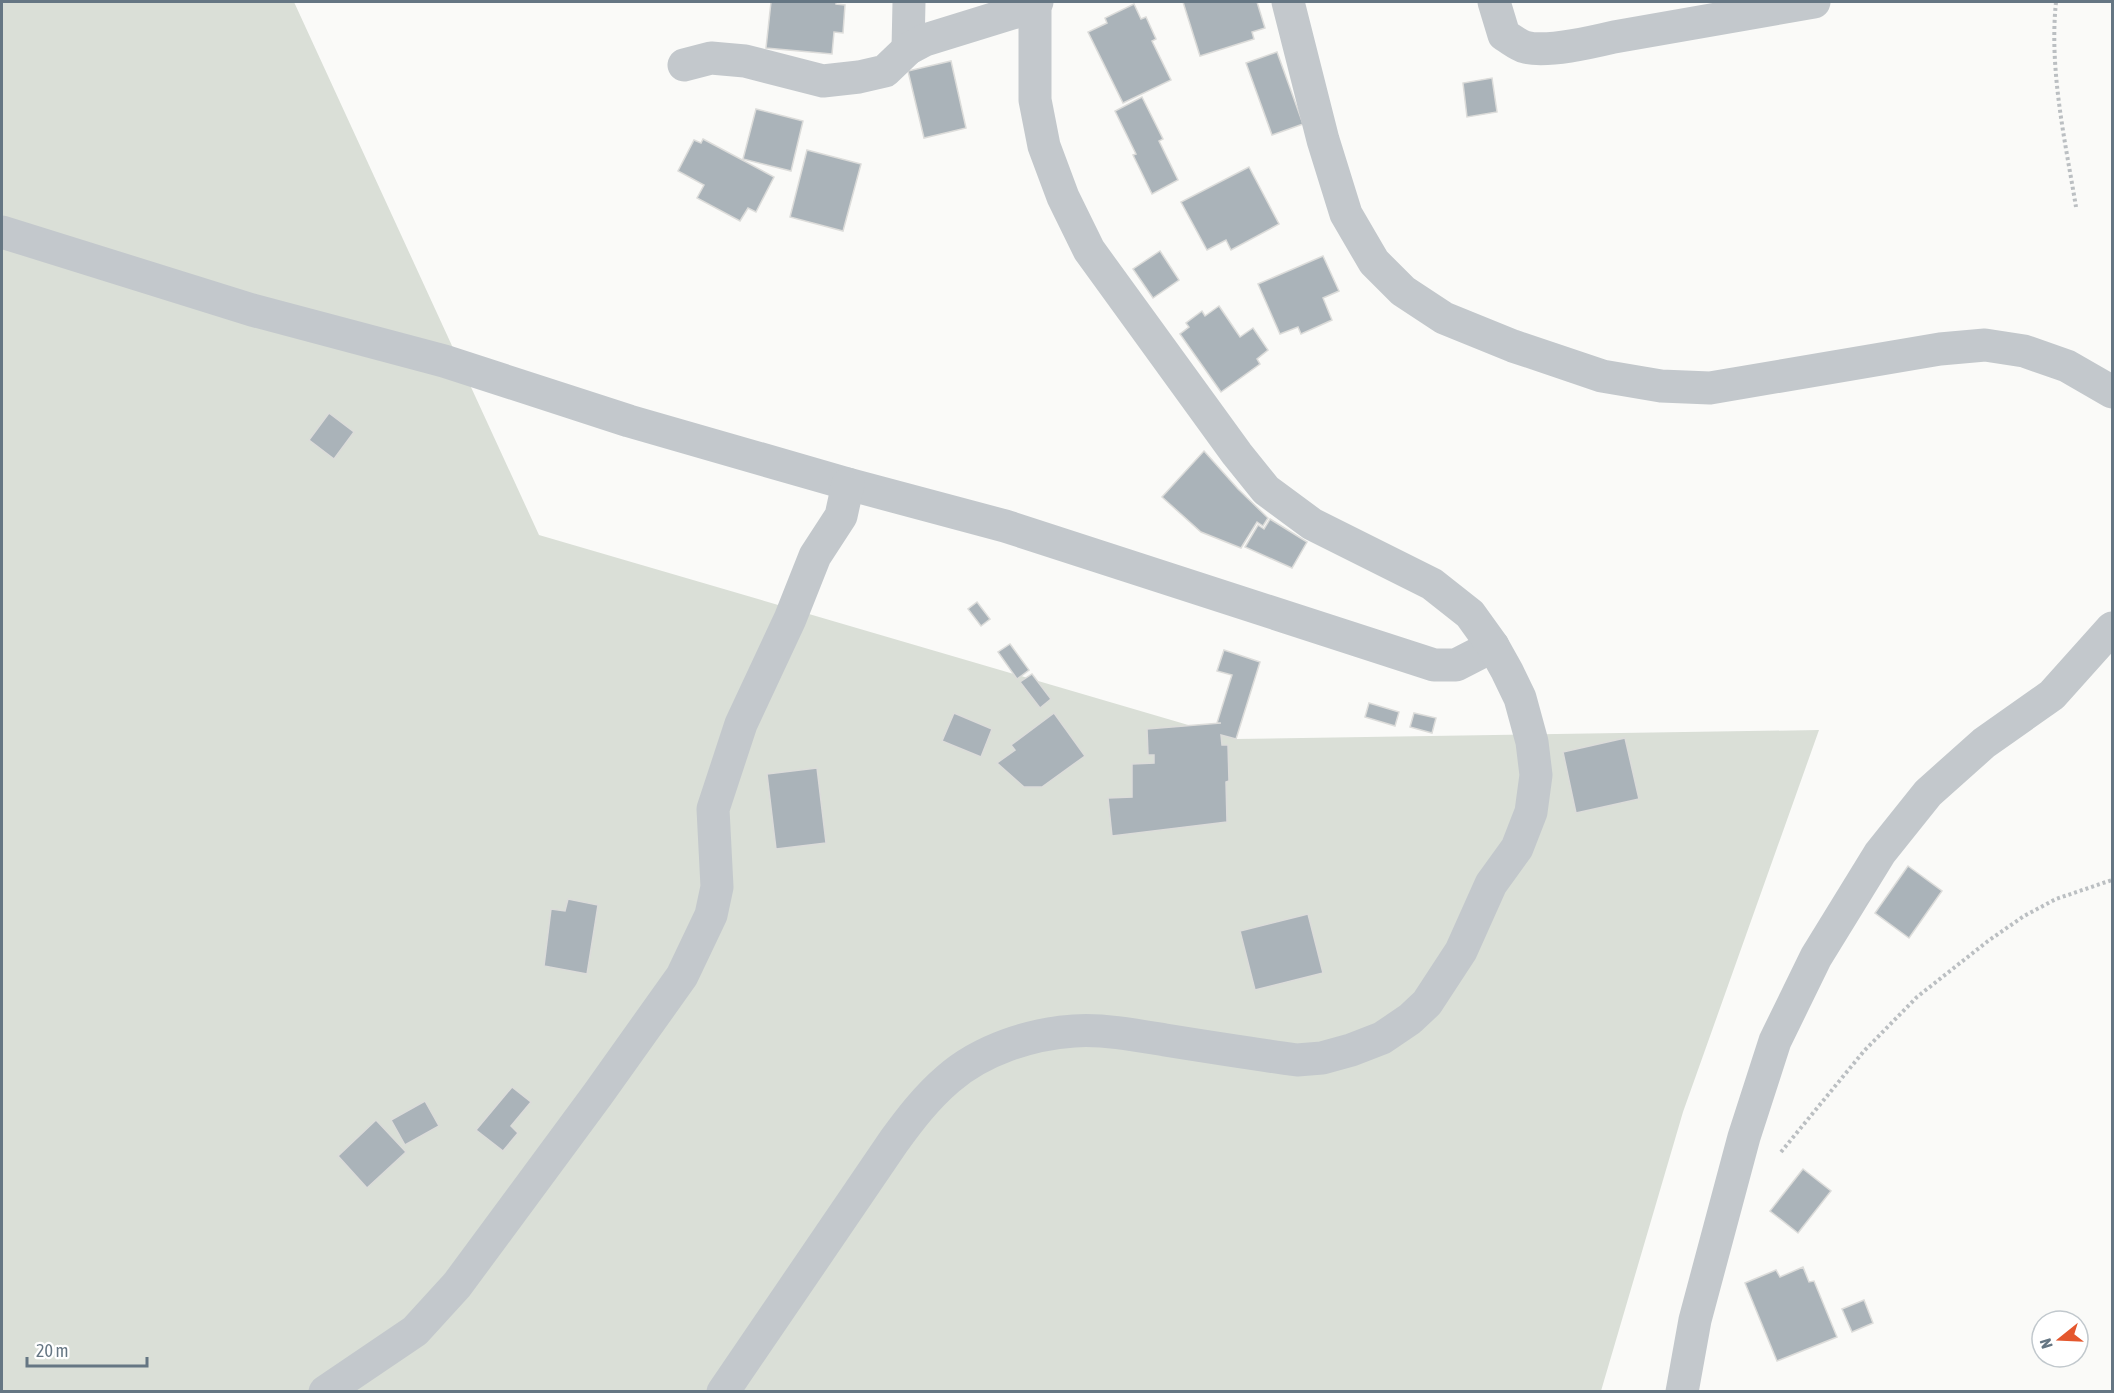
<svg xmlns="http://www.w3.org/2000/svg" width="2114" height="1393" font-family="'Asap Condensed',sans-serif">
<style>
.green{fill:#dadfd7}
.building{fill:#aab3b9;stroke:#dcdcda;stroke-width:1.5}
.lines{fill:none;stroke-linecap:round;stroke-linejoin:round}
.path{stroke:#bbbfc2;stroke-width:4;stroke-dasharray:3 3;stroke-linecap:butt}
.minor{stroke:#c3c8cc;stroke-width:33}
</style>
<rect width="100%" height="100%" fill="#fafaf8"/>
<!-- green -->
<path class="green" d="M2,2H294L539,535L1236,739L1819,730L1683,1112L1601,1391L2,1392Z"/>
<!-- building -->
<g class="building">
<path d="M771,2H836V4L845,5L843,33L834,32L832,54L766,48Z"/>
<path d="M1183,2H1257L1265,28L1252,32L1254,39L1200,56Z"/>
<path d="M1134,4L1141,19L1146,17L1156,39L1152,41L1171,80L1123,103L1088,32L1107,23L1105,18Z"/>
<path d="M1277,52L1303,124L1272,135L1246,63Z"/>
<path d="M951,61L966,128L924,138L908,71Z"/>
<path d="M1492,78L1497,112L1467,117L1463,83Z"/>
<path d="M1142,97L1163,139L1159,141L1178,180L1152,194L1133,155L1136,154L1115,111Z"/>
<path d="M756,109L803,121L791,171L743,159Z"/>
<path d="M703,139L774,177L756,212L748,208L740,221L697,198L704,185L678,171L694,140L701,143Z"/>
<path d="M807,150L861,164L843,231L790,217Z"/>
<path d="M1249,167L1279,224L1231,250L1226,240L1207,250L1181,202Z"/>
<path d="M1160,251L1179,280L1153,298L1133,269Z"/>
<path d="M1323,256L1339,291L1323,298L1332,320L1301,334L1298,327L1280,334L1258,284Z"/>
<path d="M1219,306L1240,337L1253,328L1268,350L1257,359L1260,364L1221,392L1180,334L1189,327L1186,323L1202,311L1205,316Z"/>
<path d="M329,413L354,432L334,459L309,440Z"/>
<path d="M1204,451L1238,489L1268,518L1263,526L1257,522L1241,548L1201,532L1162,497Z"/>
<path d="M1270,519L1307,542L1292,568L1245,547L1258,525L1264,529Z"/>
<path d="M977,602L990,619L981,626L968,609Z"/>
<path d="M1010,644L1029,670L1017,679L998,652Z"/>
<path d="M1224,650L1260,662L1236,739L1221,735L1222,745H1228L1229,781L1226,782L1227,822L1112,836L1108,798L1132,797V764L1154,763V755H1148L1147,729L1221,723H1217L1232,675L1217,671Z"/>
<path d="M1032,674L1051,699L1040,708L1020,682Z"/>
<path d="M1369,703L1399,712L1395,726L1365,717Z"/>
<path d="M954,713L992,729L981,757L942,741Z"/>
<path d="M1054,713L1085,756L1042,787H1024L997,763L1015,750L1011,745Z"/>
<path d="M1414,713L1436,718L1432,733L1410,727Z"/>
<path d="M1625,738L1639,799L1576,813L1563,752Z"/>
<path d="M817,768L826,843L776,849L767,774Z"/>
<path d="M1908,866L1942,891L1909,938L1875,913Z"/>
<path d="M568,899L598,905L587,974L544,966L551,909L565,911Z"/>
<path d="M1308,914L1323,973L1255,990L1240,931Z"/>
<path d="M512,1087L531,1102L511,1126L518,1133L503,1151L476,1130Z"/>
<path d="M425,1101L439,1126L405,1145L391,1120Z"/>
<path d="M376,1120L406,1152L367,1188L338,1156Z"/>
<path d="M1803,1169L1831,1191L1798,1233L1770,1211Z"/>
<path d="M1803,1267L1809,1282L1814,1281L1837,1337L1777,1361L1745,1283L1776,1270L1780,1277Z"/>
<path d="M1864,1300L1873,1323L1852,1332L1842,1309Z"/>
</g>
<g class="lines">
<!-- path -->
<g class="path">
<path d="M2056,2C2049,70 2065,140 2076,207"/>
<path d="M1781,1152L1864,1051L1917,997L1988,941L2024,916L2056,899L2112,880"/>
</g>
<!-- minor -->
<g class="minor">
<path d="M1288,2L1323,140L1346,214L1374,262L1403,291L1444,318L1513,346L1602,376L1661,386L1710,388L1940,349L1985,345L2024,351L2067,366L2112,392"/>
<path d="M1494,2L1504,35C1511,39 1518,45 1525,47C1546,53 1593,42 1614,37L1814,2"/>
<path d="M908,49L909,2"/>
<path d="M684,65L711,58L745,61L823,81L859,77L885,71L908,49L925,40L1035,6"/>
<path d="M2,232L252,310L444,361L629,421L848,484L1005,526L1434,665H1456L1493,646"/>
<path d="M325,1392L415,1331L457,1285L598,1094L682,976L711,915L717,887L713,809L741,724L790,619L815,556L841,516L848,484"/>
<path d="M723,1392L894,1141C910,1119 926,1098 948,1079C981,1050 1030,1034 1074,1031C1104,1029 1136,1035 1165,1040C1209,1047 1253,1054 1297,1060L1322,1058L1351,1050L1382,1038L1410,1019L1427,1003L1461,951L1491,884L1517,848L1531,812L1536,775L1532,742L1520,698L1507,671L1493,646L1470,614L1432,584L1312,524L1266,490L1237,454L1089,250L1063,197L1044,146L1035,100V6L1037,2"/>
<path d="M1682,1392L1695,1320L1744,1137L1775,1041L1816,957L1880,853L1928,793L1984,743L2052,695L2112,628"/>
</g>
</g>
<!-- border -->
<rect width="2114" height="1393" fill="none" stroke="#657683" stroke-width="6"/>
<!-- north arrow -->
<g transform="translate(2060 1339) rotate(252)"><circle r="28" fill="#ffffff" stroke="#c1c8cd" stroke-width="1.5"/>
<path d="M0-4.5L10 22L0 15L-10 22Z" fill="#e4572e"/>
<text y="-9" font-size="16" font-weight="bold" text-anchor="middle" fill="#657683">N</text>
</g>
<!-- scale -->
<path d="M27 1357v9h120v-9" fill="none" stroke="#657683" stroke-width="3"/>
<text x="36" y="1357" font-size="18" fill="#657683" stroke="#ffffff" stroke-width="4.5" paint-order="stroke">20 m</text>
</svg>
